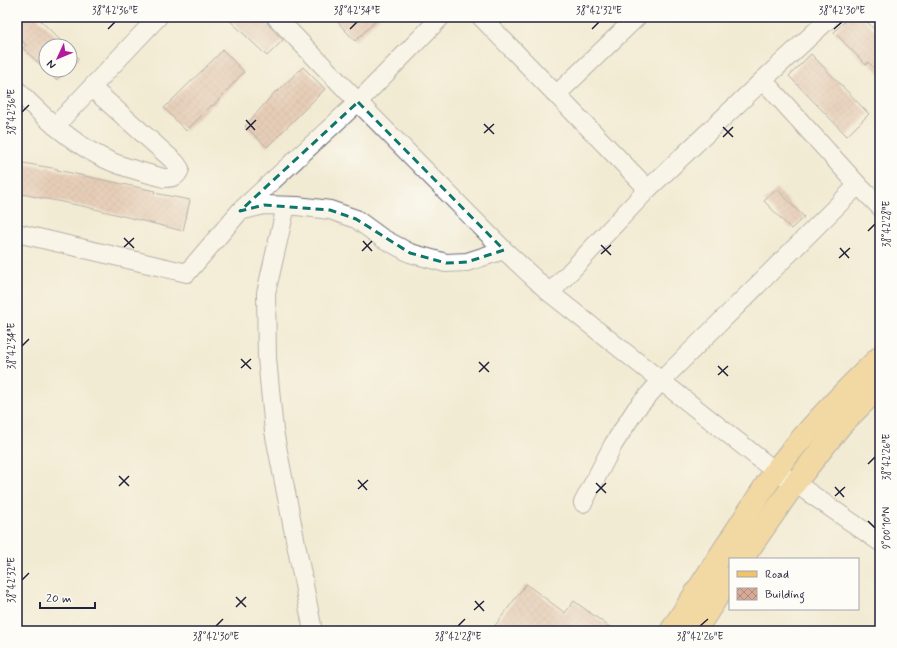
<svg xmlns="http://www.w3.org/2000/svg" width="897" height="648" font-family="Mynerve,sans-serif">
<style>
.building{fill:url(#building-cross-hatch)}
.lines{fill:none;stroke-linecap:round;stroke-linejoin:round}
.minor-casing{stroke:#6b6871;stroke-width:20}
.major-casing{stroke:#6b6871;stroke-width:24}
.minor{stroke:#fff;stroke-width:18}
.major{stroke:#f1c36a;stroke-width:22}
.marked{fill:none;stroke:#0f766e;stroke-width:3;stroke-dasharray:8 5;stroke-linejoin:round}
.ticks{fill:none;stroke:#22223b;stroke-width:1.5}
.neatline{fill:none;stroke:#22223b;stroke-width:1.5}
.ticks-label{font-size:10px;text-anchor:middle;fill:#22223b}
</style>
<defs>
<pattern id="building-cross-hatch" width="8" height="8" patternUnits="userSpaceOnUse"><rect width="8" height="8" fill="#d8a994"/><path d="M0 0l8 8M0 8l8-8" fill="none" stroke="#af897a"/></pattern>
</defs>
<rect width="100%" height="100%" fill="#fdfcf7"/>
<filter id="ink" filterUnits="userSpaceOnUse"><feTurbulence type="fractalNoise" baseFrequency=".025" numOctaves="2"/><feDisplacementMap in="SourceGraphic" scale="8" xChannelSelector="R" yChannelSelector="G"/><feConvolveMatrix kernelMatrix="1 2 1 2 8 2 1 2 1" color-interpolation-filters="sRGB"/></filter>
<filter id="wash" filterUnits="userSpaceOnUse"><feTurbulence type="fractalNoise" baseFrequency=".012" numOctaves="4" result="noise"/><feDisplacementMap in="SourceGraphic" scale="16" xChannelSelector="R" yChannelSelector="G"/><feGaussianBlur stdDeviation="0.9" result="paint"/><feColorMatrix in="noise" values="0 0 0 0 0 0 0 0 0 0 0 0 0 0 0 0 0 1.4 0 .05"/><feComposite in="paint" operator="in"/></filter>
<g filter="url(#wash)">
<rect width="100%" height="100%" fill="#f2ebd4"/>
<g id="blocks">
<!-- building -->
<g class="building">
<path d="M17,17H37L66,46H46V70L23,48L26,45L17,36Z"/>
<path d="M226,17H266L268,24L283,40L267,56Z"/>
<path d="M333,17H380L355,41Z"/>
<path d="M849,17H862L880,35V74L868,62L866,65L834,32Z"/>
<path d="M70,50L79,59L70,67Z"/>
<path d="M223,50L244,72L213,106L212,105L186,131L164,108Z"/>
<path d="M811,54L869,114L847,136L789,76Z"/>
<path d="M303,67L325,89L267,147L245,126L276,91L277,92Z"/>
<path d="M46,70H67L56,80Z"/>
<path d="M17,162L58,169L57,170L155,191L154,193L190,200L183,231L87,207L17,193Z"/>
<path d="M777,189L804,217L791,229L764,201Z"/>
<path d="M526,584L565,613L574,601L615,631H491Z"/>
</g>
</g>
</g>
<g filter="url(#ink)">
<use href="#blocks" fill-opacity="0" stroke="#6b6871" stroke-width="1"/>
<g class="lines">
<!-- minor casing -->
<g class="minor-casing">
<g id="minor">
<path d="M441,17L358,102L504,250L550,293L775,471L795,483L880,542"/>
<path d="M481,17L648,189"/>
<path d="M763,80L831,17"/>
<path d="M17,90C42,116 78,148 112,162C128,169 147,173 164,178C173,178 177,177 180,169L176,163L92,88"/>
<path d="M556,95L637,17"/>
<path d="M55,126L158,17"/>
<path d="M286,206L266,293L267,358L274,431L313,631"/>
<path d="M241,210L358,102L276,17"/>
<path d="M17,233L187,273L240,211L264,205L297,206L330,210L356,219L382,238L410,253L446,263L467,262L504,250"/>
<path d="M550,293L648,189L763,80L858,185L880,207"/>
<path d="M583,503L613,445L636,409L662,380L858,185"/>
</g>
</g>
<!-- major casing -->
<g class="major-casing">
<g id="major">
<path d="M742,559L795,483L841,425L880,386"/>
<path d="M671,631L775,471C807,430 842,393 880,357"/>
<path d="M695,631L730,577"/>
</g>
</g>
<!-- minor -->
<use href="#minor" class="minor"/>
<!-- major -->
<use href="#major" class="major"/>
</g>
</g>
<!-- marked area -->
<path d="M0 0H897V648H0ZM358,102L504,250L467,262L446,263L410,253L356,219L330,210L264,205L240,211Z" fill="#f2ebd4" fill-opacity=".55" fill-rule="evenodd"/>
<path class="marked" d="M358,102L504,250L467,262L446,263L410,253L356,219L330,210L264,205L240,211Z"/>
<!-- ticks -->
<path class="ticks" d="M108,29L115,22M350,29L357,22M592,29L599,22M834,29L842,22M22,112L29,105M246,120L255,130M484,124L494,134M723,127L733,137M246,130L256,120M484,133L494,124M723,137L733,127M868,231L875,224M124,238L134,248M363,241L372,251M601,245L611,255M124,247L134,238M840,248L849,258M362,251L372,241M601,254L611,245M839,258L850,248M22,346L29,339M241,359L251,369M479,362L489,372M718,366L728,376M241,368L251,359M479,372L489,362M718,375L728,366M868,464L875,457M119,476L129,486M358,480L367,490M596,483L606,493M119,486L129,476M835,487L844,497M358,489L368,480M596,493L606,483M835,496L845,487M868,521L875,528M22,580L29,573M236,597L246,607M475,601L484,611M236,607L246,597M474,610L484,601M216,626L223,619M458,626L465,619M700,626L708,619"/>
<!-- margin -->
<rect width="897" height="648" fill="none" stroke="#fdfcf7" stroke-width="44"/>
<!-- legend -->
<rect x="729" y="558" width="130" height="52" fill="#fdfcf7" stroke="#a5a5ac"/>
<rect x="737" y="571" width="20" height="6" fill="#f1c36a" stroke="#a5a5ac"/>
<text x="765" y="578" font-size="12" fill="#22223b">Road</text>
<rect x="737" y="588" width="20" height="12" fill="url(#building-cross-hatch)" stroke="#a5a5ac"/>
<text x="765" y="598" font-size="12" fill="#22223b">Building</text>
<!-- north arrow -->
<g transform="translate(58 58) rotate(226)"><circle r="19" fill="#fdfcf7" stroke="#a5a5ac"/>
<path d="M0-3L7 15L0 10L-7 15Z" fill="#b5179e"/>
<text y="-6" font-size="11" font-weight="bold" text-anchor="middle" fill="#22223b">N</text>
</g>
<!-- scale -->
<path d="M40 602v6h55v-6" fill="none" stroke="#22223b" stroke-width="2"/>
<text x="46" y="602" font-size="12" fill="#22223b" stroke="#fdfcf7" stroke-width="3" paint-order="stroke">20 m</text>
<rect x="22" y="22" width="853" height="604" class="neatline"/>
<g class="ticks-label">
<text x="115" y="14">38°42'36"E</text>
<text x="357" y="14">38°42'34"E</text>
<text x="599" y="14">38°42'32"E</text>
<text x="842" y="14">38°42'30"E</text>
<text transform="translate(11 112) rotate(-90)" y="4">38°42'36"E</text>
<text transform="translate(886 224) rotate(-90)" y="4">38°42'28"E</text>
<text transform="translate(11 346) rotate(-90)" y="4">38°42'34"E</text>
<text transform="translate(886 457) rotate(-90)" y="4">38°42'26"E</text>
<text transform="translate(886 528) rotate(-90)" y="4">9°00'10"N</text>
<text transform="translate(11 580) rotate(-90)" y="4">38°42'32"E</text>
<text x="216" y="640">38°42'30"E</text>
<text x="458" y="640">38°42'28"E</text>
<text x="700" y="640">38°42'26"E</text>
</g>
</svg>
